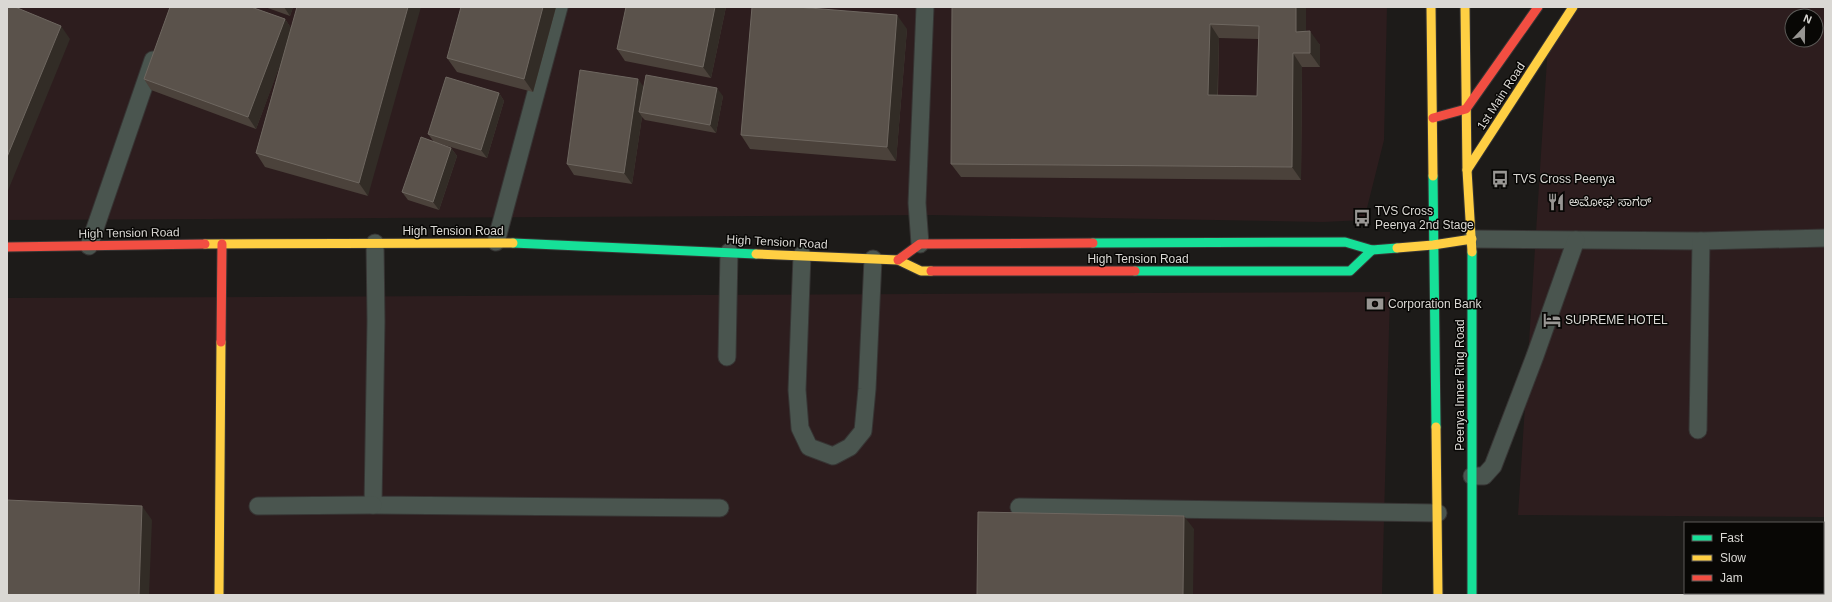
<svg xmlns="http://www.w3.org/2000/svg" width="1832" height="602" font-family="Arial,'Noto Sans Kannada',sans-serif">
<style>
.industrial{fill:#2d1d1e;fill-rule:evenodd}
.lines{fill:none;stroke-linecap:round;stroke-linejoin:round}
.lane-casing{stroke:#373534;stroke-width:19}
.fast-casing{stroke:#373534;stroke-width:11}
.slow-casing{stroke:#373534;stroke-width:11}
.jam-casing{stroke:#373534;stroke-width:11}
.lane{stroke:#4a554f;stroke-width:17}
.fast{stroke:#16e098;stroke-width:9}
.slow{stroke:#ffcf43;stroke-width:9}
.jam{stroke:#f24e42;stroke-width:9}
.wall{fill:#4b423b;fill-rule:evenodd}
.shaded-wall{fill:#322c26}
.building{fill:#5a524b;stroke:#6e6760;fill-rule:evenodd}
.labels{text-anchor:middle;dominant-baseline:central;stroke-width:3;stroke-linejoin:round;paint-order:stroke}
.street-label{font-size:12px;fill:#dad8d4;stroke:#080705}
.poi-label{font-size:12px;fill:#dad8d4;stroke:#080705;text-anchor:start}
</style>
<rect width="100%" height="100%" fill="#1d1b19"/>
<!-- industrial -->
<g class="industrial">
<path d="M7,7H1387L1384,140L1364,220L1323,222L930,215L7,220Z"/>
<path d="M1571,7H1825V517L1518,515L1548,44ZM1792,16H1816V40H1792Z"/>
<path d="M1390,292L1382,595H7V298Z"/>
</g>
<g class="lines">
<!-- lane casing -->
<g class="lane-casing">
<g id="lane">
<path d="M1472,239L1701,241L1825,238"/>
<path d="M496,242L559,7"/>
<path d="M375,243L376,321L373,505L720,508"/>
<path d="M920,244L917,203L925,7"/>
<path d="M89,246L153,60"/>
<path d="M802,255L797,390L800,428L809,447L833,456L850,447L863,431L867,389L873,259"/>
<path d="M727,357L729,252"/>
<path d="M1698,430L1701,241"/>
<path d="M1472,476H1484L1493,466L1535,356L1576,240"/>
<path d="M258,506L373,505"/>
<path d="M1019,507L1438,513"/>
</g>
</g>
<!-- fast casing -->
<g class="fast-casing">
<g id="fast">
<path d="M1433,176L1436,427"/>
<path d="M513,243L756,254"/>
<path d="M1093,243L1345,242L1372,250L1397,248"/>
<path d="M1472,252V595"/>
<path d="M1135,271H1350L1372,250"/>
</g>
</g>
<!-- slow casing -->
<g class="slow-casing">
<g id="slow">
<path d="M1431,7L1433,176"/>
<path d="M1465,7L1467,170L1472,252"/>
<path d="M1467,170L1573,7"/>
<path d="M205,244L513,243"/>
<path d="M1397,248L1433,245L1472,239"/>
<path d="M756,254L898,260L921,271H931"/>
<path d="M1436,427L1438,595"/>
<path d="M219,595L221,342"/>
</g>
</g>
<!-- jam casing -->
<g class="jam-casing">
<g id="jam">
<path d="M1433,118L1466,109L1538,7"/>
<path d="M7,247L205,244"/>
<path d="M898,260L920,244L1093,243"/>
<path d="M931,271H1135"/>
<path d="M221,342L222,244"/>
</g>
</g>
<!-- lane -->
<use href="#lane" class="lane"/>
<!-- fast -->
<use href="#fast" class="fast"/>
<!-- slow -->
<use href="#slow" class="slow"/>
<!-- jam -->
<use href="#jam" class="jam"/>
</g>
<!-- wall -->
<g class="wall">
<path d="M265,7H293L290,16Z"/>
<path d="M556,7L533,92L457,72L447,58Z"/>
<path d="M726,7L711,78L625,61L617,49Z"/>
<path d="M952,7H1306V31L1320,45V67H1302L1301,180L961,177L951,164ZM1219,38L1258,39L1257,96L1218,95Z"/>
<path d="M285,19L291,28L368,196L265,167L256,153L282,59L256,129L151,90L144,79Z"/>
<path d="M907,29L896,161L750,149L741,135Z"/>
<path d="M644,87L723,96L716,133L645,120L642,117L632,184L574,175L567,164Z"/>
<path d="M499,93L504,101L487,158L434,142L451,148L457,156L439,210L408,200L402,192L434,142L428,134Z"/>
</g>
<!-- shaded-wall -->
<g class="shaded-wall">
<path d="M284,7H293L290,16Z"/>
<path d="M408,7H421L368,196L359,183Z"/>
<path d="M543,7H556L533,92L524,79Z"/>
<path d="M715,7H726L711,78L703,67Z"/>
<path d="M1296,7H1306V45L1296,32Z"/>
<path d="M897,15L907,29L896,161L887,147Z"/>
<path d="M285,19L293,31L256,129L248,117Z"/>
<path d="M1210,24L1219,38L1217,108L1208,95Z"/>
<path d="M61,26L70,39L7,193V157Z"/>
<path d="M1310,31L1320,45V67L1310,53Z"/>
<path d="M1293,53L1302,67L1301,180L1292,167Z"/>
<path d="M638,79L646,90L639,112L642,117L632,184L624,173Z"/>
<path d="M717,88L723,96L716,133L710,125Z"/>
<path d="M499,93L504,101L487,158L481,150Z"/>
<path d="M451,148L457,156L439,210L433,202Z"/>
<path d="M142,506L152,520L149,595H139Z"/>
<path d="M1184,516L1194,529L1193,595H1183Z"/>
</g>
<!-- building -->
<g class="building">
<path d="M7,7H15L61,26L7,157Z"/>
<path d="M170,7H251L285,19L248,117L144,79Z"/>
<path d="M297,7H408L359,183L256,153Z"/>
<path d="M461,7H543L524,79L447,58Z"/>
<path d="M626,7H715L703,67L617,49Z"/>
<path d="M752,7H797L897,15L887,147L741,135Z"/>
<path d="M952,7H1296V32L1310,31V53H1293L1292,167L951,164ZM1210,24L1259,26L1257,96L1208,95Z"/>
<path d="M580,70L638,79L624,173L567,164Z"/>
<path d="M646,75L717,88L710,125L639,112Z"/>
<path d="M446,77L499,93L481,150L428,134Z"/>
<path d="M421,137L451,148L433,202L402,192Z"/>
<path d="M7,500L142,506L139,595H7Z"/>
<path d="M978,512L1184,516L1183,595H977Z"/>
</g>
<!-- icons -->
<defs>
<g id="bus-bare" transform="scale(1.38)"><path d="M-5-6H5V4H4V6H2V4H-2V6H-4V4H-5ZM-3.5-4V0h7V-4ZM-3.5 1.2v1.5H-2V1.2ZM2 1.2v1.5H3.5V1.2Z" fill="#989693" stroke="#080705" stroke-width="2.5" paint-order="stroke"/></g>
<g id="restaurant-bare" transform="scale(1.38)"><path d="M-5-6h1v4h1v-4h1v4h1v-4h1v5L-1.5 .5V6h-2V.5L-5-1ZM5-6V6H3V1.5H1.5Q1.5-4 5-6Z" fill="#989693" stroke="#080705" stroke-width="2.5" paint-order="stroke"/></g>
<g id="bank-bare" transform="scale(1.38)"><path d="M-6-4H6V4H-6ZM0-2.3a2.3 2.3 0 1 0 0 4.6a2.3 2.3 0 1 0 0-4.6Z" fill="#989693" stroke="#080705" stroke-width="2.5" paint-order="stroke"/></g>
<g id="hotel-bare" transform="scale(1.38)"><path d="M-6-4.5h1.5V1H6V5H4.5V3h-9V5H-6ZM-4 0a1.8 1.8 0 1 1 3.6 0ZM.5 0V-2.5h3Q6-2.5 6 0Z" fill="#989693" stroke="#080705" stroke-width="2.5" paint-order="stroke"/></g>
</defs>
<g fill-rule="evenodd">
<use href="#bus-bare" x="1500" y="179"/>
<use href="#restaurant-bare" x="1556" y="202"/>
<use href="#bus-bare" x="1362" y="218"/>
<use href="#bank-bare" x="1375" y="304"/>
<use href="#hotel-bare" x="1552" y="320"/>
</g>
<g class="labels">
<!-- street labels -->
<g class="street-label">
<text transform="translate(1501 96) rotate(-57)">1st Main Road</text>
<text x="453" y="231">High Tension Road</text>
<text transform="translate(129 233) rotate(-1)">High Tension Road</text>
<text transform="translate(777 242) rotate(3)">High Tension Road</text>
<text x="1138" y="259">High Tension Road</text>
<text transform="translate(1460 385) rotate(-90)">Peenya Inner Ring Road</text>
</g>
<!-- poi labels -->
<g class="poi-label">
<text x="1513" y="179">TVS Cross Peenya</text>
<text x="1569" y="202">ಅಮೋಘ ಸಾಗರ್</text>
<text x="1375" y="211">TVS Cross<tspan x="1375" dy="14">Peenya 2nd Stage</tspan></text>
<text x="1388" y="304">Corporation Bank</text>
<text x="1565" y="320">SUPREME HOTEL</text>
</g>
</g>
<!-- border -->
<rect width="1832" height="602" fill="none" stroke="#dad8d4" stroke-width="16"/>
<!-- legend -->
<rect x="1684" y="522" width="140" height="72" fill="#080705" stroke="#5c5b58"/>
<rect x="1692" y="535" width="20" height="6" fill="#16e098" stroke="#5c5b58"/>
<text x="1720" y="542" font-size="12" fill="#dad8d4">Fast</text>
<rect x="1692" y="555" width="20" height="6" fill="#ffcf43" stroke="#5c5b58"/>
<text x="1720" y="562" font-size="12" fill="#dad8d4">Slow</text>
<rect x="1692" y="575" width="20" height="6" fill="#f24e42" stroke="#5c5b58"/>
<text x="1720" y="582" font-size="12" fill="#dad8d4">Jam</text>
<!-- north arrow -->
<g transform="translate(1804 28) rotate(22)"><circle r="19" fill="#080705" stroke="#5c5b58"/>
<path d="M0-3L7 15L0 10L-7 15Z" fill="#989693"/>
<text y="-6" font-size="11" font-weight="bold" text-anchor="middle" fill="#dad8d4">N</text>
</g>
</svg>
